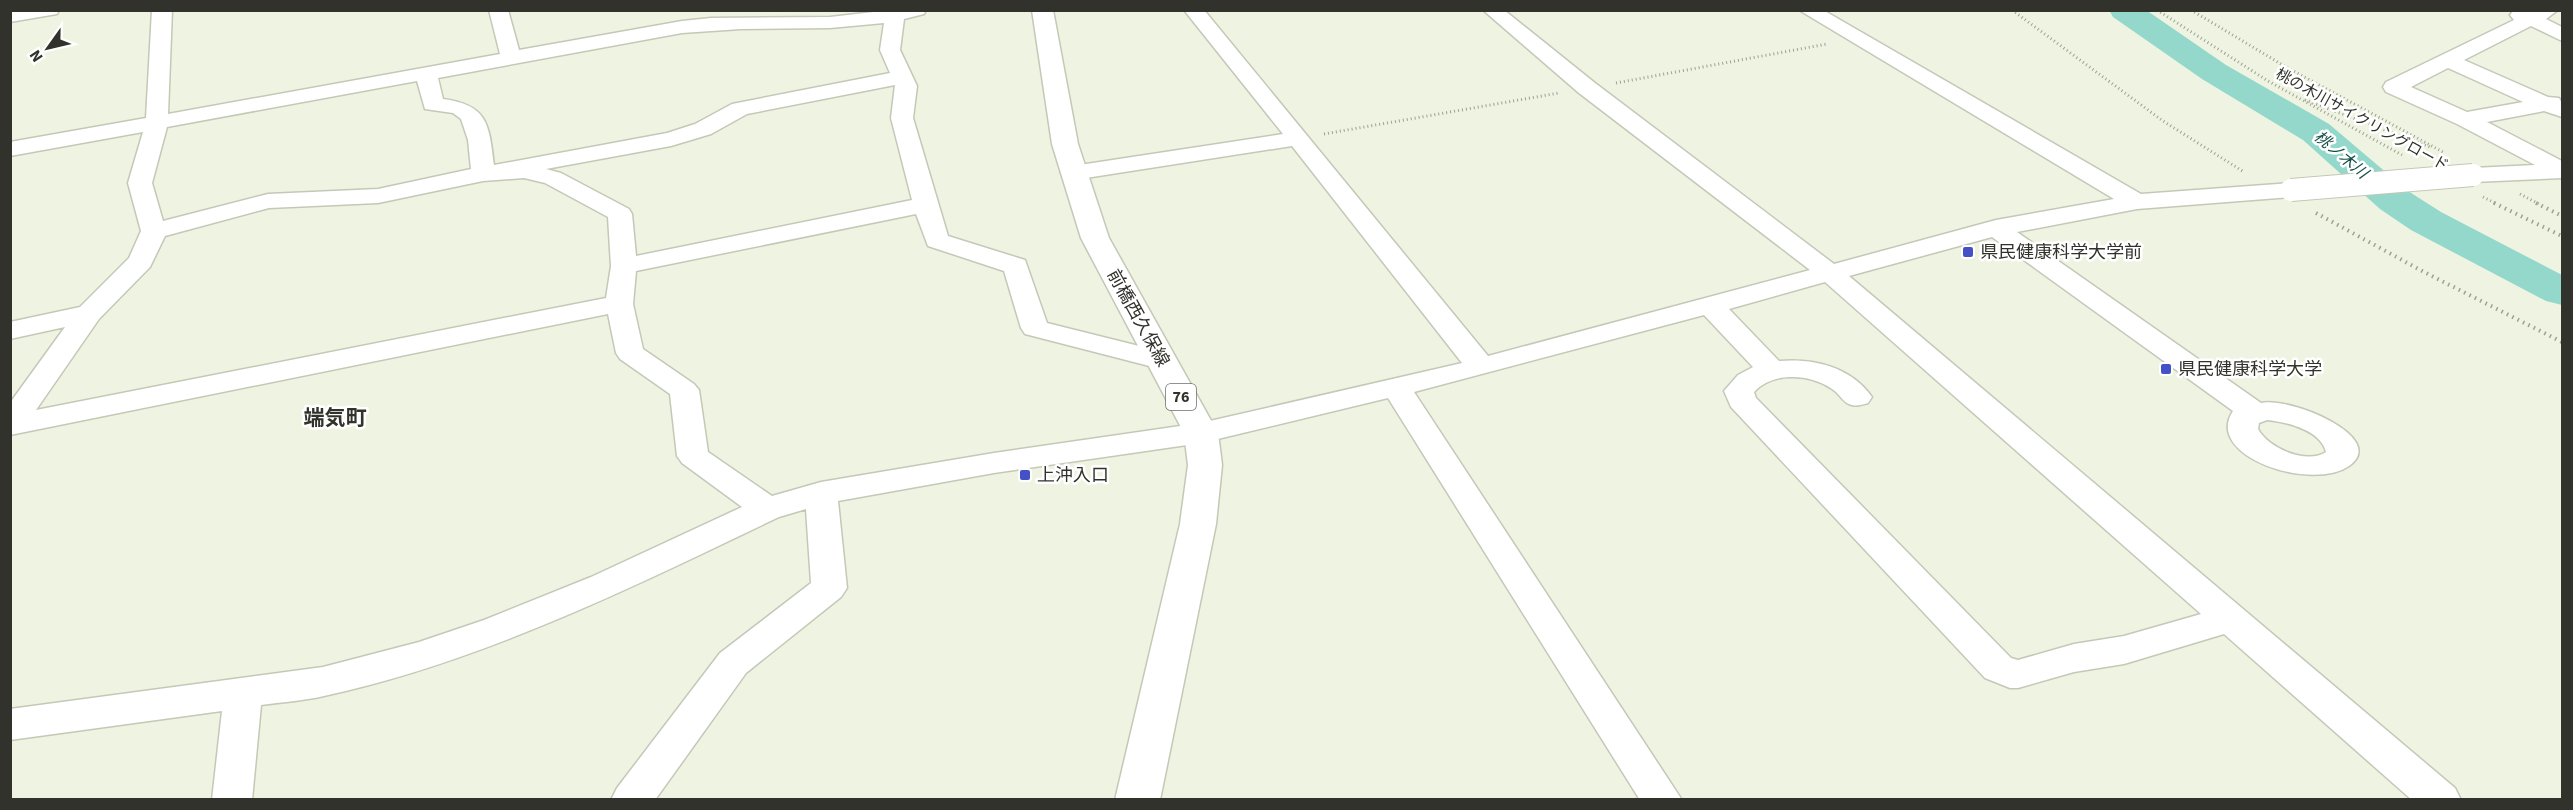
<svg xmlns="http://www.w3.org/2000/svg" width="2573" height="810" font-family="'Source Sans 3','Noto Sans JP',sans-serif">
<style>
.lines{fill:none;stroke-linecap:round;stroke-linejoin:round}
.river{fill:#93d8cb;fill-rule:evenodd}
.minor-casing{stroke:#c4c8b7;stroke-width:3}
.major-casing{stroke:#c4c8b7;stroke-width:3}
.path-far1{stroke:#9da193;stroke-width:3;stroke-dasharray:1 3;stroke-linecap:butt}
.path{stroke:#9da193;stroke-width:4;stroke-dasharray:1.5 4.5;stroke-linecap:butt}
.minor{fill:#fff;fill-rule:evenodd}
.major{fill:#fff;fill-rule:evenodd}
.minor-bridge-casing{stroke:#c4c8b7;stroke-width:24;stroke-linecap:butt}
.minor-bridge{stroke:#fff;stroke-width:22}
.poi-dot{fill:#4551c6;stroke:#fff;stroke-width:2}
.labels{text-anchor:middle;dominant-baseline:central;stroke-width:5;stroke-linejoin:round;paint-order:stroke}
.far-street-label{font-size:15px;fill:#30322b;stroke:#fff}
.far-water-label{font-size:16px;font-style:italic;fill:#134f46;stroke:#fff}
.shield{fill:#fff;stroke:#6e706b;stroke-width:1.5}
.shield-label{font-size:16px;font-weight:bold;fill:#30322b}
.poi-label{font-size:18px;fill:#30322b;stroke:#fff;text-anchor:start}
.street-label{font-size:18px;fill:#30322b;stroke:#fff}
.quarter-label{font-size:21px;font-weight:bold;fill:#30322b;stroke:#fff}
</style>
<rect width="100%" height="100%" fill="#eff4e2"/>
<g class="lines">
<!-- river -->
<path class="river" d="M2109,10H2146L2226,65L2329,124L2408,191L2441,212L2562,275V305L2546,301L2411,230L2380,209L2303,140L2202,79L2113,17Z"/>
<!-- minor casing -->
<g class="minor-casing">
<g id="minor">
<path d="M10,10H59L57,14L10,22Z"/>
<path d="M152,10H172L168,114L500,54L489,10H508L519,50L682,21L711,18L830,17L891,10H926L924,14L904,19L900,50L917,86L913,118L948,236L1025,260L1047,323L1171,354L1175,360L1171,366L1161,369L1025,334L1021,328L1004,271L928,246L916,214L636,271L633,304L643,349L694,384L699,390L708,452L772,496L821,482L994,453L1201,423L1462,363L1292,146L1073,180L1065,178L1061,173L1065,168L1073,166L1283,134L1184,10H1204L1488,356L1810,270L1579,93L1483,10H1504L1595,83L1834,264L1996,220L2114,199L1799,10H1823L2141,194L2291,183L2300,185L2303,190L2300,195L2291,197L2137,209L2017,232L2261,403C2288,396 2390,437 2349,466C2311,492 2203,456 2233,411L1992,237L1849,276L2455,788L2461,800H2412L2224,634L2124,664L2074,672L2018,688H2010L1985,678L1731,407L1724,391L1738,375L1753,367L1704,315L1414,392L1682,800H1640L1388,398L1201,443L994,473L838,501L847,588L841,597L746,673L655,800H611L617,788L720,653L811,583L806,509L779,517C632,587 484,661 324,696C303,701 282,702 261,705L252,800H212L222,711L10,740V709L323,667L419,642L484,620L591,577L742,507L682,463L677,456L670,394L620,359L616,353L608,314L10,435V403L65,327L10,339V322L80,307L129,258L141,231L128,183L143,132L10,156V142L146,118ZM884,23L880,50L890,73L732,104L695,124L667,133L494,165C489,124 488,105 443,99L438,78L682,33L741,29L830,28ZM417,81L425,109L453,113L461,119L468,140L471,169L378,189L268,194L163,221L152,183L167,127ZM895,85L891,118L912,200L636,256L632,214L629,209L561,173L546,169L671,146L711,134L747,114ZM524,178L545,183L608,217L611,266L606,298L36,410L99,319L150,267L165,236L269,208L378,203L483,181ZM1825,282L2201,614L2124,636L2074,644L2018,660L2011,658L1756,398L1754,392C1773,371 1811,374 1832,389C1839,393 1843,402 1849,404C1856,407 1861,405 1868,403L1872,397C1851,367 1814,358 1779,361L1729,309ZM2267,420C2286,422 2321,430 2326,452C2307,465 2268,448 2258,429L2259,423Z"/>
<path d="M2525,10H2558L2546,19L2562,27V41L2531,26L2464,60L2548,97L2559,98L2562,103V117L2544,111L2487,122L2562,161V178L2473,182L2465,180L2461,175L2465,170L2473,168L2535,165L2457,124L2386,92L2383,87L2386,82L2514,20L2510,15L2513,11ZM2448,68L2523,102L2467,112L2411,87Z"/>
</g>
</g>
<!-- major casing -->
<g class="major-casing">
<path id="major" d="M1032,10H1053L1078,144L1109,238L1218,433L1222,465L1216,524L1160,800H1115L1180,524L1188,465L1184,433L1081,238L1052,144Z"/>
</g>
<!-- path-far1 -->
<g class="path-far1">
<path d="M2012,10L2163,121L2244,172"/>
<path d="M2157,10L2268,81L2402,155"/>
<path d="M2191,10L2286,67L2443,152"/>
<path d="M1616,83L1827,44"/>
<path d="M2305,100L2430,147"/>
<path d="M1324,134L1559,93"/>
<path d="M2520,194L2539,204"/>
<path d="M2483,197L2497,204"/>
</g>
<!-- path -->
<g class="path">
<path d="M2494,203L2562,236"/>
<path d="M2536,203L2562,216"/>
<path d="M2316,213L2424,272L2562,342"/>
</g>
<!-- minor -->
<use href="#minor" class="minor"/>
<!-- major -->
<use href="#major" class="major"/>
<!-- minor-bridge casing -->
<g class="minor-bridge-casing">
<path id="minor-bridge" d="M2291,190L2473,175"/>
</g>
<!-- minor-bridge -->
<use href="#minor-bridge" class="minor-bridge"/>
</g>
<!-- markers -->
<g class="poi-dot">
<rect x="1962" y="246" width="12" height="12" rx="3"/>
<rect x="2160" y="363" width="12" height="12" rx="3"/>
<rect x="1019" y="469" width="12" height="12" rx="3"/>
</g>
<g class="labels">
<!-- far-street labels -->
<g class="far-street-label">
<text transform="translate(2362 120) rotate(29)">桃の木川サイクリングロード</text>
</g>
<!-- far-water labels -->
<g class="far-water-label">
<text transform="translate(2341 155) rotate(40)">桃ノ木川</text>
</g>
<!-- shield labels -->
<rect class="shield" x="1166" y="384" width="30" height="26" rx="4.5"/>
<g class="shield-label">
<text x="1181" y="397">76</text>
</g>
<!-- poi labels -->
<g class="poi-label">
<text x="1980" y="252">県民健康科学大学前</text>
<text x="2178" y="369">県民健康科学大学</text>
<text x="1037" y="475">上沖入口</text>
</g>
<!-- street labels -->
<g class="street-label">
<text transform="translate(1138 318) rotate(61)">前橋西久保線</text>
</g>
<!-- quarter labels -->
<g class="quarter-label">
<text x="335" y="418">端気町</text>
</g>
</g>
<!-- border -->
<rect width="2573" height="810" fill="none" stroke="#30322b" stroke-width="24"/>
<!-- north arrow -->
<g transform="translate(48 48) rotate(236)" stroke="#ffffff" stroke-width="4.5" paint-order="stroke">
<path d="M0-4.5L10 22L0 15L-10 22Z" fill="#30322b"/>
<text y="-9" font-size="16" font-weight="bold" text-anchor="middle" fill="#30322b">N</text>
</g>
</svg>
